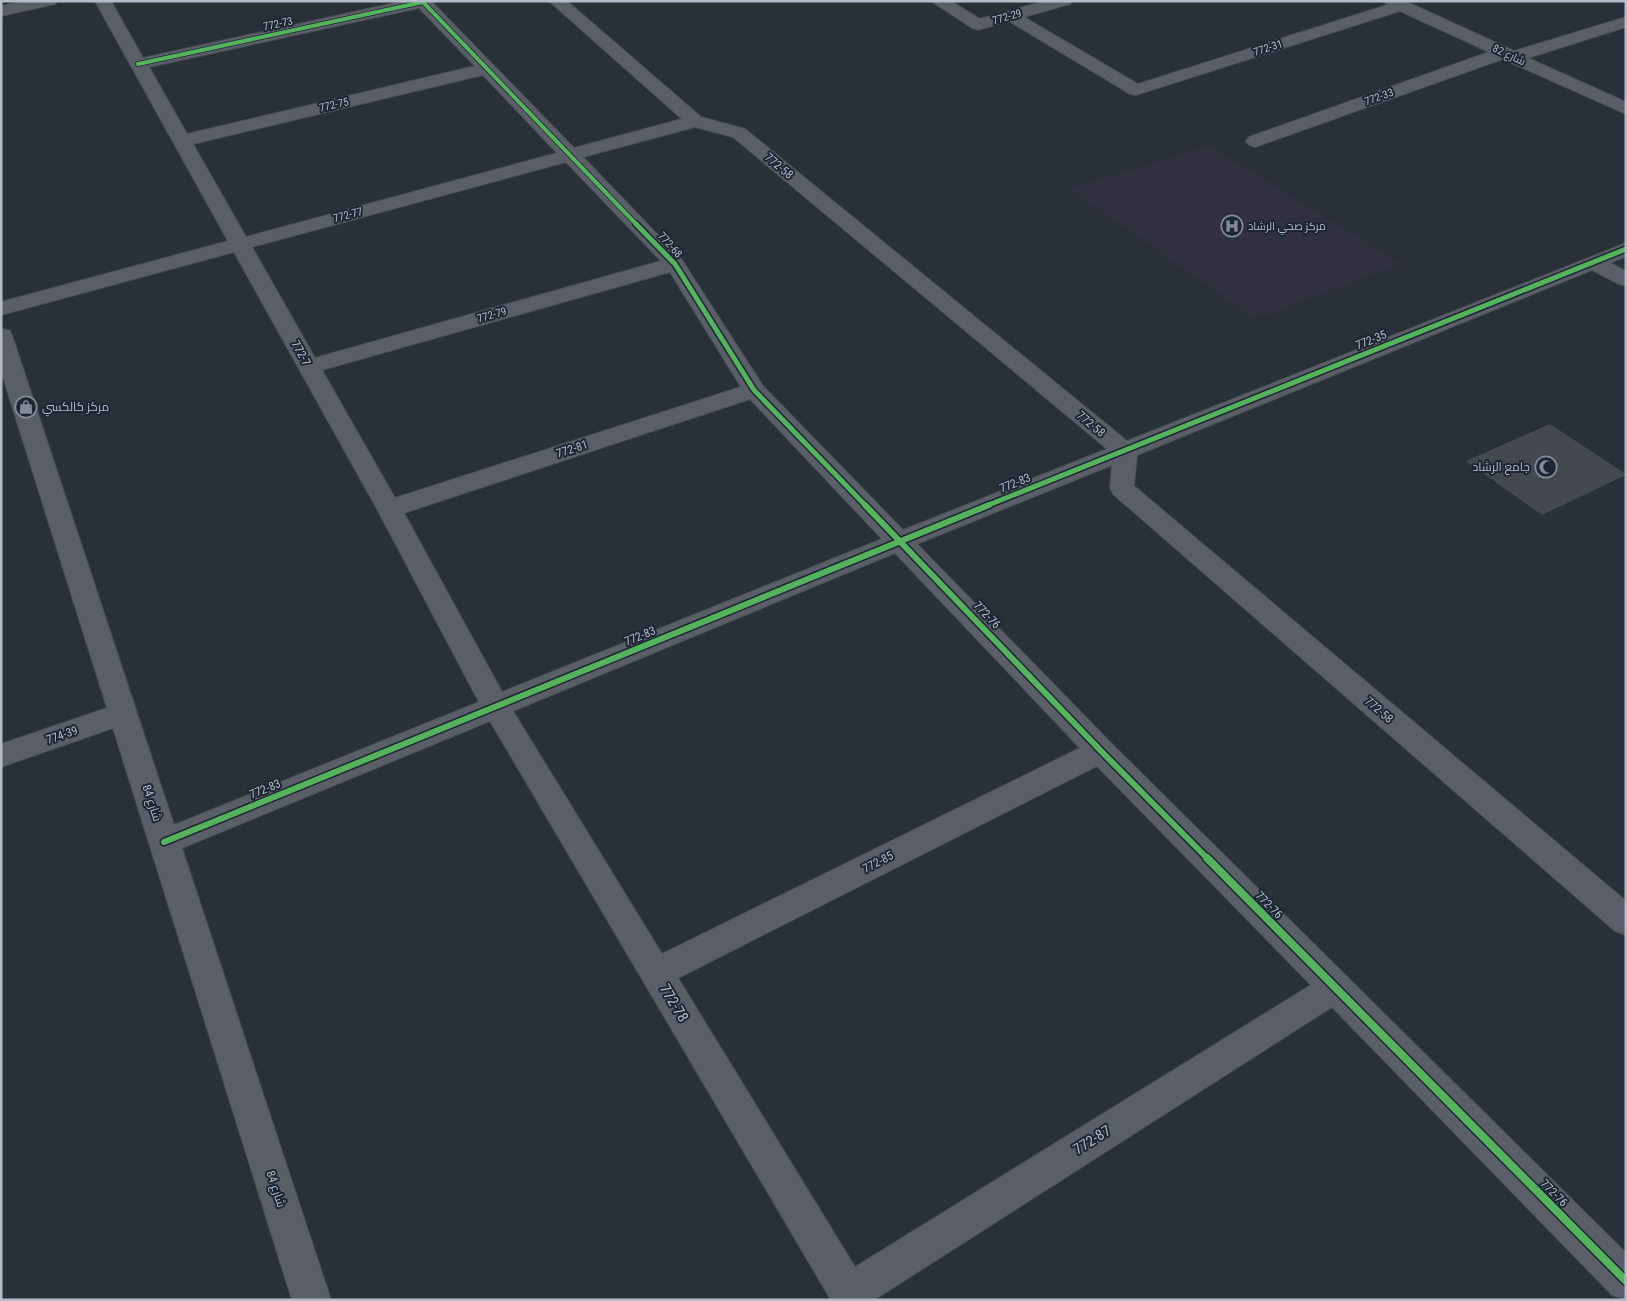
<svg xmlns="http://www.w3.org/2000/svg" width="1627" height="1301" font-family="'Roboto Condensed',Cairo,sans-serif">
<style>
.medical{fill:#31303e}
.building{fill:#444950}
.lines{fill:none;stroke-linecap:round;stroke-linejoin:round}
.minor-casing{stroke:#484c53;stroke-width:2}
.minor{fill:#5a5e66;fill-rule:evenodd}
.cycleway-far3-casing{stroke:#1d2633;stroke-width:5.5}
.cycleway-far2-casing{stroke:#1d2633;stroke-width:8}
.cycleway-far1-casing{stroke:#1d2633;stroke-width:9}
.cycleway-casing{stroke:#1d2633;stroke-width:11}
.cycleway-far3{stroke:#56b35d;stroke-width:4}
.cycleway-far2{stroke:#56b35d;stroke-width:5}
.cycleway-far1{stroke:#56b35d;stroke-width:6}
.cycleway{stroke:#56b35d;stroke-width:8}
.labels{text-anchor:middle;dominant-baseline:central;stroke-width:4;stroke-linejoin:round;paint-order:stroke}
.far-street-label{font-size:11px;fill:#b4bcc9;stroke:#1d2633}
.far-poi-label{font-size:11px;fill:#b4bcc9;stroke:#1d2633;text-anchor:start}
.street-label{font-size:12px;fill:#b4bcc9;stroke:#1d2633}
.poi-label{font-size:12px;fill:#b4bcc9;stroke:#1d2633;text-anchor:start}
.near-street-label{font-size:15px;fill:#b4bcc9;stroke:#1d2633}
</style>
<rect width="100%" height="100%" fill="#2a3038"/>
<!-- medical -->
<path class="medical" d="M1209,145L1401,264L1255,319L1070,189Z"/>
<!-- building -->
<path class="building" d="M1550,424L1626,474V475L1542,515L1466,461Z"/>
<g class="lines">
<!-- minor casing -->
<g class="minor-casing">
<g id="minor">
<path d="M25,1H57L55,4L1,16V6Z"/>
<path d="M95,1H111L143,58L404,1H431L574,148L682,119L549,1H567L701,117L745,129L1127,441L1626,243V256L1610,263L1626,271V286L1619,284L1592,270L1137,455L1134,486L1626,901V935L1615,931L1113,494L1110,488L1112,465L917,544L1111,743L1626,1253V1300L1612,1295L1332,1007L874,1300H831L490,721L182,848L331,1300H292L113,728L1,767V744L107,708L1,371V329L9,330L12,335L174,825L479,702L377,509L234,252L1,315V302L228,241ZM419,8L475,66L187,134L149,67ZM483,75L557,153L246,237L193,144ZM695,127L733,137L1107,449L903,530L763,386L682,260L583,157ZM566,162L661,261L315,358L252,247ZM670,272L741,387L395,498L322,370ZM750,399L882,539L502,692L404,513ZM895,553L1080,748L662,954L513,711ZM1097,766L1311,985L855,1267L678,978Z"/>
<path d="M931,1H951L980,19L1045,1H1072L1070,4L1024,17L1138,84L1387,5L1383,1H1405L1514,51L1626,17V27L1528,58L1626,102V114L1503,59L1255,147L1249,145L1246,141L1249,137L1489,52L1400,11L1136,95L1130,94L1009,21L978,30L972,28Z"/>
</g>
</g>
<!-- minor -->
<use href="#minor" class="minor"/>
<!-- cycleway-far3 casing -->
<g class="cycleway-far3-casing">
<path id="cycleway-far3" d="M138,64L423,2L637,225"/>
</g>
<!-- cycleway-far2 casing -->
<g class="cycleway-far2-casing">
<g id="cycleway-far2">
<path d="M636,224L675,264L754,390L866,506"/>
<path d="M986,506L1626,249"/>
</g>
</g>
<!-- cycleway-far1 casing -->
<g class="cycleway-far1-casing">
<g id="cycleway-far1">
<path d="M865,505L1101,751L1208,859"/>
<path d="M164,842L989,505"/>
</g>
</g>
<!-- cycleway casing -->
<g class="cycleway-casing">
<path id="cycleway" d="M1207,858L1626,1281"/>
</g>
<!-- cycleway-far3 -->
<use href="#cycleway-far3" class="cycleway-far3"/>
<!-- cycleway-far2 -->
<use href="#cycleway-far2" class="cycleway-far2"/>
<!-- cycleway-far1 -->
<use href="#cycleway-far1" class="cycleway-far1"/>
<!-- cycleway -->
<use href="#cycleway" class="cycleway"/>
</g>
<!-- icons -->
<defs>
<g id="hospital-ring" transform="scale(1.125)"><circle r="9.5" fill="#1d2633" stroke="#848b96" stroke-width="1.5"/><path d="M-5-5h3v3.5h4V-5h3V5h-3V1.5h-4V5h-3Z" fill="#848b96"/></g>
<g id="shop-ring" transform="scale(1.125)"><circle r="9.5" fill="#1d2633" stroke="#848b96" stroke-width="1.5"/><path d="M-5-2.5h2.3a2.7 3.5 0 0 1 5.4 0H5L5.5 6h-11ZM-1.5-2.5h3a1.5 2.3 0 0 0-3 0Z" fill="#848b96"/></g>
<g id="mosque-ring" transform="scale(1.125)"><circle r="9.5" fill="#1d2633" stroke="#848b96" stroke-width="1.5"/><path d="M3.5-4.9A6 6 0 1 0 3.5 4.9A5 5 0 1 1 3.5-4.9Z" fill="#848b96"/></g>
</defs>
<g fill-rule="evenodd">
<use href="#hospital-ring" x="1232" y="226"/>
<use href="#shop-ring" x="26" y="407"/>
<use href="#mosque-ring" x="1546" y="467"/>
</g>
<g class="labels">
<!-- far-street labels -->
<g class="far-street-label">
<text transform="translate(1007 17) rotate(-16)">772-29</text>
<text transform="translate(278 24) rotate(-12)">772-73</text>
<text transform="translate(1268 48) rotate(-18)">772-31</text>
<text transform="translate(1509 55) rotate(25)">شارع 82</text>
<text transform="translate(1379 97) rotate(-20)">772-33</text>
<text transform="translate(334 105) rotate(-13)">772-75</text>
<text transform="translate(348 215) rotate(-15)">772-77</text>
<text transform="translate(670 245) rotate(48)">772-68</text>
<text transform="translate(492 315) rotate(-16)">772-79</text>
</g>
<!-- far-poi labels -->
<g class="far-poi-label">
<text x="1248" y="226">مركز صحي الرشاد</text>
</g>
<!-- street labels -->
<g class="street-label">
<text transform="translate(779 166) rotate(40)">772-58</text>
<text transform="translate(1371 340) rotate(-22)">772-35</text>
<text transform="translate(301 353) rotate(61)">772-7</text>
<text transform="translate(1091 424) rotate(40)">772-58</text>
<text transform="translate(572 449) rotate(-18)">772-81</text>
<text transform="translate(1015 483) rotate(-22)">772-83</text>
<text transform="translate(987 615) rotate(46)">772-76</text>
<text transform="translate(640 636) rotate(-22)">772-83</text>
<text transform="translate(1379 710) rotate(41)">772-58</text>
<text transform="translate(62 735) rotate(-19)">774-39</text>
<text transform="translate(265 789) rotate(-22)">772-83</text>
<text transform="translate(152 803) rotate(72)">شارع 84</text>
<text transform="translate(878 862) rotate(-27)">772-85</text>
<text transform="translate(1269 905) rotate(45)">772-76</text>
<text transform="translate(276 1189) rotate(72)">شارع 84</text>
<text transform="translate(1554 1193) rotate(45)">772-76</text>
</g>
<!-- poi labels -->
<g class="poi-label">
<text x="42" y="407">مركز كالكسي</text>
<text x="1530" y="467" text-anchor="end">جامع الرشاد</text>
</g>
<!-- near-street labels -->
<g class="near-street-label">
<text transform="translate(674 1003) rotate(59)">772-78</text>
<text transform="translate(1092 1140) rotate(-32)">772-87</text>
</g>
</g>
<!-- border -->
<rect width="1627" height="1301" fill="none" stroke="#b4bcc9" stroke-width="5"/>
</svg>
